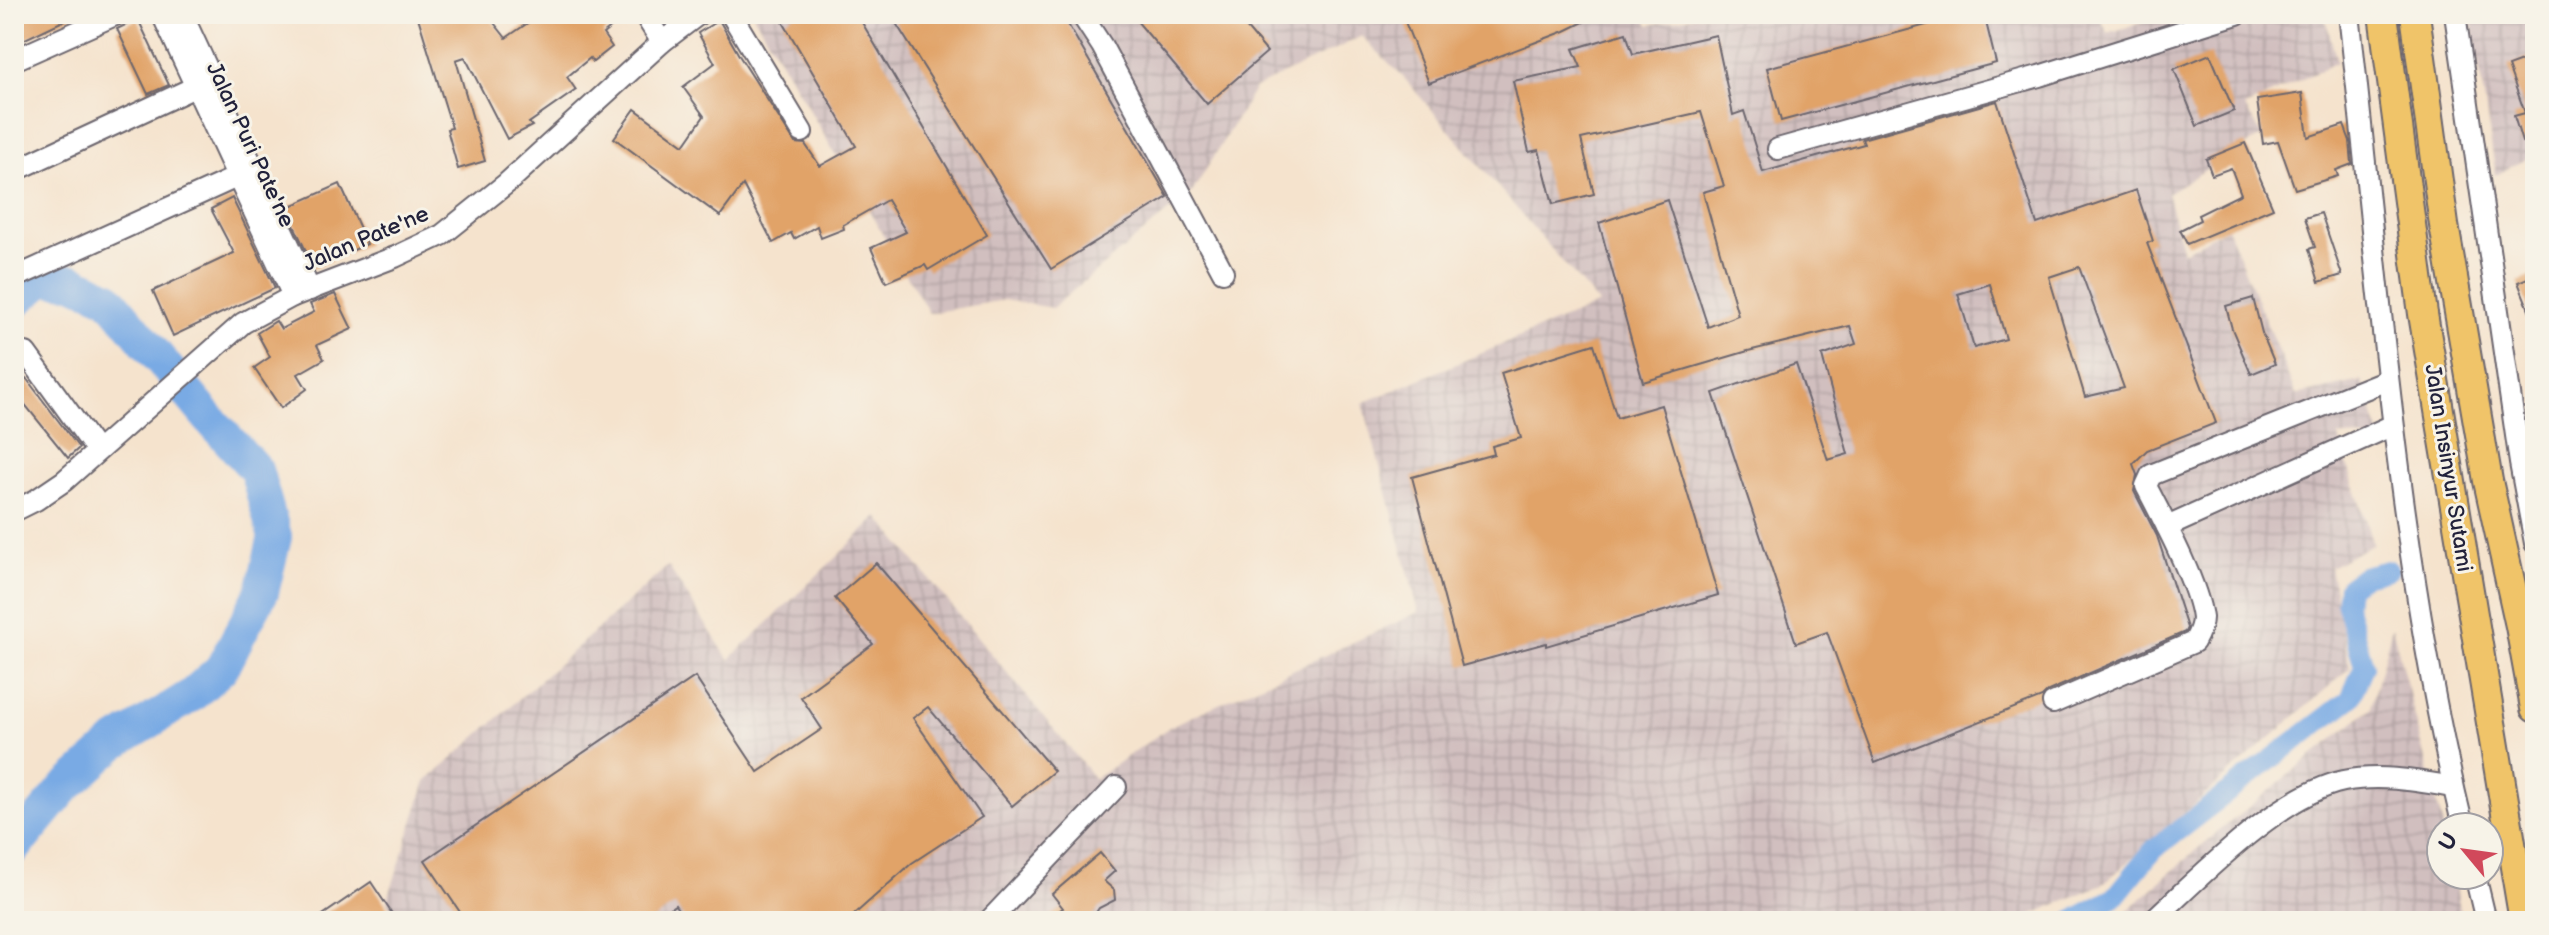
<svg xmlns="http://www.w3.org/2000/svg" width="2549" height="935" font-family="'Balsamiq Sans',sans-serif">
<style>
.industrial{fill:url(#industrial-grid)}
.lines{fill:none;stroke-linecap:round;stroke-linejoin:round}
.canal{stroke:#79aae4;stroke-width:20}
.river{stroke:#79aae4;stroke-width:34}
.building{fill:#e1a367;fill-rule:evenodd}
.minor-casing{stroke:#6c666e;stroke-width:24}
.highway-casing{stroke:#6c666e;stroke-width:32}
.minor{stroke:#fff;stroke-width:20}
.highway{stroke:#f0c469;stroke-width:28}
.labels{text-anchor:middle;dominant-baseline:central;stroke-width:6;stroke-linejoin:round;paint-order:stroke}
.street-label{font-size:22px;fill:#22223b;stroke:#f7f3e8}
</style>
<defs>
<pattern id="industrial-grid" width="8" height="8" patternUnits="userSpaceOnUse" patternTransform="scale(2)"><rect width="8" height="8" fill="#d1bfbf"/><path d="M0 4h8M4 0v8" fill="none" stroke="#b3a4a5"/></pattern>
</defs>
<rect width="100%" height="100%" fill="#f7f3e8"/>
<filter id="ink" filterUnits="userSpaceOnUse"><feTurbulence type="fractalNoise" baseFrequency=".0125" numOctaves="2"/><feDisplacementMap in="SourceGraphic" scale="16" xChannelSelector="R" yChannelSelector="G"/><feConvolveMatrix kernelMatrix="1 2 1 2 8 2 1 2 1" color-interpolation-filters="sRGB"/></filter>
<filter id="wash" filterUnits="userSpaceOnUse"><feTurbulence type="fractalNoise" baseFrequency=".006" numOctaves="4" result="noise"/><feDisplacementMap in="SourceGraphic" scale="32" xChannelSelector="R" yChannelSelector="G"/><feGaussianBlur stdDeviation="1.8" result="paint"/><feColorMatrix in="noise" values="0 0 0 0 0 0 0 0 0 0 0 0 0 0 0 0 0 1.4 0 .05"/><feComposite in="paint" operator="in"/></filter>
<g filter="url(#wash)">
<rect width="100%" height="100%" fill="#f5e3cd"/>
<!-- industrial -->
<g class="industrial">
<path d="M753,14H1643L1649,25L1705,14H2097L2108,33L2171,14H2324L2337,62L2245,107L2262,136L2167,193L2183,252L2227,227L2296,395L2362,381L2382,441L2338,436L2373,544L2330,567L2350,668L2103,884L2017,921H400L387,902L426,782L668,566L729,660L878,517L1095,779L1171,726L1419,612L1363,403L1599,304L1405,79L1362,36L1255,88L1193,191L1052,308L1004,300L929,313Z"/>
<path d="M2471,14H2535V154L2496,175Z"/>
<path d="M2392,627L2443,827L2441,875H2454L2462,921H2116L2196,850L2371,708Z"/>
</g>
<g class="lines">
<!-- canal -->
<path class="canal" d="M2071,921L2114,898L2154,849L2350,699L2364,666L2346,605L2348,587L2363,576L2388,570"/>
<!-- river -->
<path class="river" d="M14,303L42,279L73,281L109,298L207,416L256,470L275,537L262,592L221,669L192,695L114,744L63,790L14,849"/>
</g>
<g id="blocks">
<!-- building -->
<g class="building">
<path d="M14,14H78L21,41L14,26Z"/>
<path d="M417,14H487L506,38L541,14H628L603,34L612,47L593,62L590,58L567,77L576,90L529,123L532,126L507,139L465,57L456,60L485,161L458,169L447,129L452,128Z"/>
<path d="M796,14H857L987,235L928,270L925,265L886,282L871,248L906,232L887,200L843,225L844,229L821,238L817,226L794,239L791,233L773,243L743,185L720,216L614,138L635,109L684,145L704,116L683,87L715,63L698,33L719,20L740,57L795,143L805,144L820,166L856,146L783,22Z"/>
<path d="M904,14H1062L1168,197L1051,269L894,20Z"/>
<path d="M1131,14H1235L1267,52L1207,104Z"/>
<path d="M1402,14H1600L1565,31L1429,83Z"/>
<path d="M1967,14H1984L1996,63L1781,121L1767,68Z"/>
<path d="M138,19L169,85L148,94L117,29Z"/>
<path d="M1626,33L1633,54L1716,35L1733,115L1744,111L1763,172L1864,144L1862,139L1997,101L2037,224L2136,190L2153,241L2147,243L2216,423L2147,450L2133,464L2137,475L2134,491L2157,536L2187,628L2185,632L2048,691L2042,697L1875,763L1827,632L1796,643L1713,393L1796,364L1828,460L1848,454L1822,356L1856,344L1850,326L1748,351L1643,382L1599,223L1667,200L1708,327L1738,315L1703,192L1724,186L1701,112L1581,139L1594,194L1553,204L1539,150L1529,152L1513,81L1581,67L1573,49ZM2079,267L2124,388L2085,397L2049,277ZM1990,284L2006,339L1974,348L1958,294Z"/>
<path d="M2210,54L2234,111L2197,126L2174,69Z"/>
<path d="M2535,56V138L2522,142L2514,116L2525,113L2508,66Z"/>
<path d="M2302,93L2308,137L2344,125L2350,141L2352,164L2336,170L2338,176L2295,189L2278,141L2263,144L2257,100Z"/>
<path d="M2245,143L2273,208L2187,244L2180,230L2200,220L2198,215L2241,194L2231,168L2212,175L2206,159Z"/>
<path d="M340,184L367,244L314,268L286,208Z"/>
<path d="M232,198L275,288L173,336L153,291L234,253L211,209Z"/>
<path d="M2321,213L2342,275L2319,282L2309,249L2315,247L2305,218Z"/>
<path d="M2535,275V322H2534L2518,282Z"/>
<path d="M335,294L352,329L317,345L324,359L298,374L307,389L281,408L254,368L270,357L257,333L276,321L281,329L314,312L310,304Z"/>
<path d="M2253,298L2262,333L2275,364L2251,374L2232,329L2226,306Z"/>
<path d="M1594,344L1617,418L1661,405L1718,595L1546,646V643L1462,666L1412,477L1494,454L1492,446L1521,438L1501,373Z"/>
<path d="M26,378L79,448L68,458L14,391V387Z"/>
<path d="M876,563L1054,771L1012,806L928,707L913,718L982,817L912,863L847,921H686L675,905L651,921H466L425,860L695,677L758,772L822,729L801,697L873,644L835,598Z"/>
<path d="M1100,853L1115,871L1104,881L1114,890L1115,900L1099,908L1093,917L1076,921H1043L1063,908L1052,894Z"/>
<path d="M371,882L397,921H314Z"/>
</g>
</g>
</g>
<g filter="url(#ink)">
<use href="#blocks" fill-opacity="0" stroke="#6c666e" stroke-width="2"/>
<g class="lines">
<!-- minor casing -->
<g class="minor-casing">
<g id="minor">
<path d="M162,14L293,296"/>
<path d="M182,14L310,290"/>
<path d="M644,14L662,42"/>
<path d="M731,14L802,132"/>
<path d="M1081,14L1102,46L1223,272"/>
<path d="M2349,14C2380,286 2398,560 2463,827"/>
<path d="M2455,14L2520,463L2535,543"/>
<path d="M14,60L117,14"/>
<path d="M1778,149L2039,76L2237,14"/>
<path d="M14,171L197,86"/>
<path d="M14,278L239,176"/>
<path d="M26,353L97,451"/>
<path d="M14,511L36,500L64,481L243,323L293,296L395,257L442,235L507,183L662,42L699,14"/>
<path d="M2167,527L2393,425"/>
<path d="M2053,703L2194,642C2198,635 2202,627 2202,618C2198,584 2162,517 2146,486L2151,475L2387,380"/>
<path d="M2475,875L2486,921"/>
<path d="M989,921L1116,787"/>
<path d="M2152,921C2200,877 2280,794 2344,781C2381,774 2417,781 2453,787"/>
</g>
</g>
<!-- highway casing -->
<g class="highway-casing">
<g id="highway">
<path d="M2383,14L2423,314L2524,921"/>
<path d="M2415,14L2444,225L2488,481L2520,626L2535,708"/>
</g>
</g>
<!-- minor -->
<use href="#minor" class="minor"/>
<!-- highway -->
<use href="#highway" class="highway"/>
</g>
</g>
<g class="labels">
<!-- street labels -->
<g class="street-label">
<text transform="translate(250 145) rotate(65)">Jalan Puri Pate'ne</text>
<text transform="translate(366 239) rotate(-23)">Jalan Pate'ne</text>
<text transform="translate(2448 468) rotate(81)">Jalan Insinyur Sutami</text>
</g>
</g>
<!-- margin -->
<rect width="2549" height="935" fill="none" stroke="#f7f3e8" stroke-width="48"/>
<!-- north arrow -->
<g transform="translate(2465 851) rotate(299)"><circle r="38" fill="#f7f3e8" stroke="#a29fa3" stroke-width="2"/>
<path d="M0-6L14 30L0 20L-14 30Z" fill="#d1495b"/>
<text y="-12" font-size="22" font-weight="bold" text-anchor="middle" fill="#22223b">U</text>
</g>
</svg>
